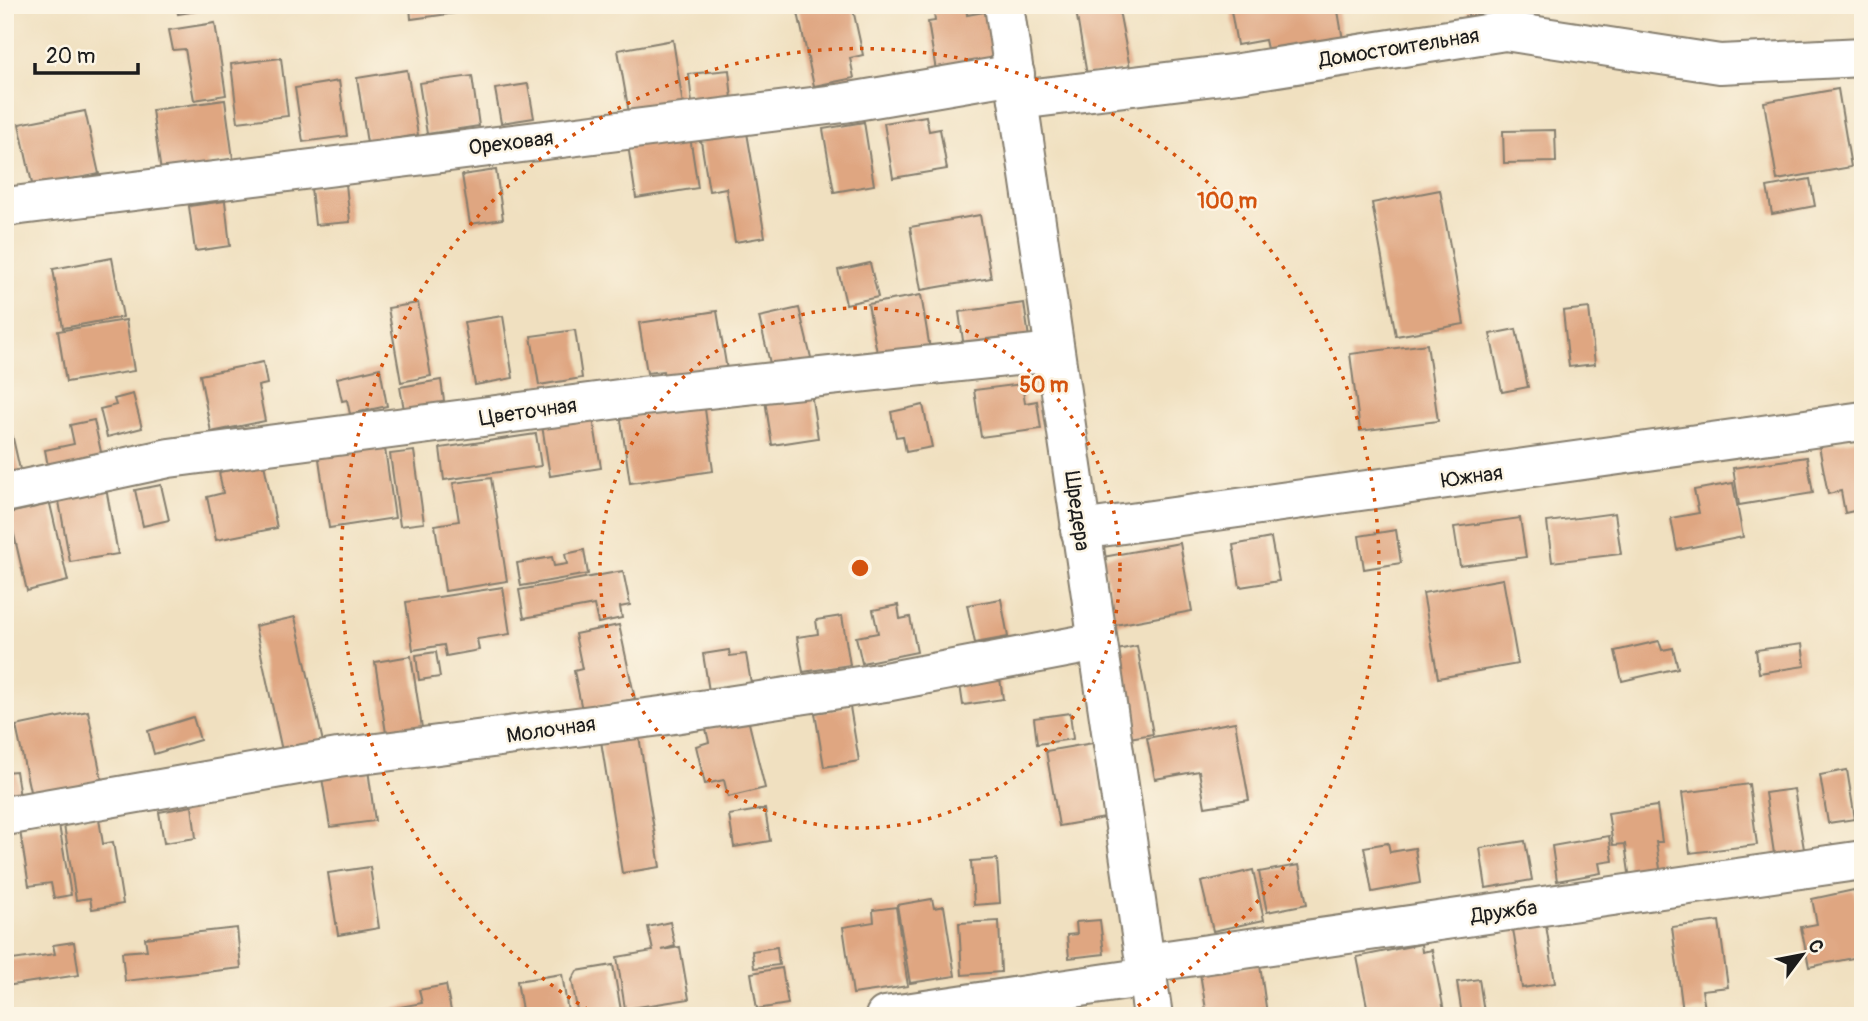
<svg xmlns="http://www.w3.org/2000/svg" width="1868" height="1021" font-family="Pangolin,sans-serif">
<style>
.building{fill:#dfa681}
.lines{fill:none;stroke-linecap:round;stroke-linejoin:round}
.street-casing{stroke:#867e6e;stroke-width:42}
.street{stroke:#fff;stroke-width:38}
.ring{fill:none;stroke:#d4530e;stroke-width:3.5;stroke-dasharray:3.5 7}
.labels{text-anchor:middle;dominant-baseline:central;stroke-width:5;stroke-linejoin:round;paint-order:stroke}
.street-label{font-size:21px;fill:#1c1c1c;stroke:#fcf5e5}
.centre{fill:#d4530e;stroke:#fcf5e5;stroke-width:3.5}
.ring-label{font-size:21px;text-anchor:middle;font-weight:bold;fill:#d4530e;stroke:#fcf5e5;stroke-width:5;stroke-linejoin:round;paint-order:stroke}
</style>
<rect width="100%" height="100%" fill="#fcf5e5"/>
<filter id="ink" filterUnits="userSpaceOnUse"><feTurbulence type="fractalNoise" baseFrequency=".0143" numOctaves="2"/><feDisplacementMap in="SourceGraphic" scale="14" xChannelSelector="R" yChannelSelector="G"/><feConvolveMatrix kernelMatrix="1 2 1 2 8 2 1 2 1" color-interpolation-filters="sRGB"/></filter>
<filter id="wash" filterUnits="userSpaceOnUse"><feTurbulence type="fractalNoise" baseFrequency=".00686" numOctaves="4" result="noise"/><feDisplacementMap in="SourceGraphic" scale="28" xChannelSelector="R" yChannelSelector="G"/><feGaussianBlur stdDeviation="1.57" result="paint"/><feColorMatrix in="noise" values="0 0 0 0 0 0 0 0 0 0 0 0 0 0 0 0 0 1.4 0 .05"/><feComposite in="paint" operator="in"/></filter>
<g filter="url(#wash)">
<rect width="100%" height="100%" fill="#f0e0c0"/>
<g id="blocks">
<!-- building -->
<g class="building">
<path d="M176,5H219L220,7L178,14Z"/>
<path d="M410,5H463L464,12L411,19Z"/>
<path d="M810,5H852L863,55L850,58L854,78L814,86L797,8Z"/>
<path d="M933,5H966L967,15L990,11L999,67L937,77L928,22L935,21Z"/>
<path d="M1075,5H1118L1130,68L1087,75Z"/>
<path d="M1230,5H1337L1343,40L1268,53L1265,40L1237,45Z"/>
<path d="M1466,5H1491L1493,14L1469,18Z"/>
<path d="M215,23L226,95L194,100L185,49L173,50L169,30Z"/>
<path d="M673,40L683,105L629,113L618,50Z"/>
<path d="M281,58L288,116L238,122L231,64Z"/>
<path d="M407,70L418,135L367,143L357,78Z"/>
<path d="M729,70L732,99L692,104L689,74Z"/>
<path d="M472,76L479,126L427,134L419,83Z"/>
<path d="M339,81L347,136L303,142L295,88Z"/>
<path d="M528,84L534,118L501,123L495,89Z"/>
<path d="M1838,89L1851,167L1777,180L1764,102Z"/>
<path d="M225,100L233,159L208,162L211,177L161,172L152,110Z"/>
<path d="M85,111L99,174L33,188L19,124Z"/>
<path d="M926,116L929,131L940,129L947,169L893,178L884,123Z"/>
<path d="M864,122L874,185L834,192L823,129Z"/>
<path d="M746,127L765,237L735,242L726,188L709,191L700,135Z"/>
<path d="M689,130L698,188L636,198L627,138Z"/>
<path d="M1555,130L1556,162L1504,163L1503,131Z"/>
<path d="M496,170L503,219L470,224L462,175Z"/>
<path d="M1810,179L1815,206L1772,214L1767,187Z"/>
<path d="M346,184L350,222L315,225L311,188Z"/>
<path d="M1440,190L1464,324L1396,336L1372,203Z"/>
<path d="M225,201L230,246L195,251L189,206Z"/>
<path d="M980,215L991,278L921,290L910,227Z"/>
<path d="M112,258L123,317L63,328L53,269Z"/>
<path d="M870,263L878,297L846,304L838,270Z"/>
<path d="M921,295L930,349L878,358L868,304Z"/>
<path d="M418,303L431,376L401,382L388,308Z"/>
<path d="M1024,303L1030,345L965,355L959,312Z"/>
<path d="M799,308L813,366L773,376L759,317Z"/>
<path d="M1589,308L1595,364L1569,367L1563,311Z"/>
<path d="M717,311L727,370L664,380L663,371L647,373L639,323Z"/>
<path d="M503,316L513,378L475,385L464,322Z"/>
<path d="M126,320L134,371L66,382L58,331Z"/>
<path d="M1516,329L1528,387L1502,392L1490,334Z"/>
<path d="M575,330L582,378L539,385L531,336Z"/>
<path d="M1427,344L1438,421L1360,431L1350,354Z"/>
<path d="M263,362L267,384L258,386L265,421L211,432L200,375Z"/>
<path d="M380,368L387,406L350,414L347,400L342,401L337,378Z"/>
<path d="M441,380L445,408L405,415L400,387Z"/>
<path d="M1022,384L1025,403L1037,401L1041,429L981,437L974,390Z"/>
<path d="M811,393L818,438L772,445L765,400Z"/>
<path d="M133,394L142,428L107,437L100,409L116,405L114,399Z"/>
<path d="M704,401L713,471L630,483L620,413Z"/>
<path d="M5,403L21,474L5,477Z"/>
<path d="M923,405L932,447L906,452L903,436L896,437L891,412Z"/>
<path d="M592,412L601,468L550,476L541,419Z"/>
<path d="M94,420L103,461L49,472L45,450L74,444L70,425Z"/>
<path d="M536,434L541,466L444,480L440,448Z"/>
<path d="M1863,438V509L1845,513L1841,491L1828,494L1819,446Z"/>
<path d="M384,442L395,518L329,528L318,452Z"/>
<path d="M414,451L424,523L400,526L390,454Z"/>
<path d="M1807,457L1813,493L1739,505L1733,468Z"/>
<path d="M264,464L277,528L216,540L207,497L223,493L219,472Z"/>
<path d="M491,478L507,581L445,591L435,525L459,521L453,483Z"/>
<path d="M1733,483L1743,537L1677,550L1671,518L1699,513L1694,490Z"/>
<path d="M161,485L169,520L143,526L135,490Z"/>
<path d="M106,488L118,554L70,562L58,496Z"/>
<path d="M50,504L68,581L27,591L9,513Z"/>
<path d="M1615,513L1621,554L1552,562L1547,522Z"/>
<path d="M1520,518L1526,557L1460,566L1454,527Z"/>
<path d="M1396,530L1401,563L1364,569L1359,536Z"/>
<path d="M1271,538L1279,581L1240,587L1233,545Z"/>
<path d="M1180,543L1192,611L1115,625L1103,557Z"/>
<path d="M584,550L588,574L521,586L517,563L552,557L554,566L567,564L565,554Z"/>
<path d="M623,571L630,605L620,607L622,618L598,623L594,605L524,618L519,590Z"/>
<path d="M1503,579L1518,664L1438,678L1423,593Z"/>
<path d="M503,587L510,634L477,639L479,650L446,656L444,645L413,650L406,602Z"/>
<path d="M1001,599L1008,637L975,643L967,605Z"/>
<path d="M898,605L900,619L910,617L917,652L862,663L856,637L878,633L873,610Z"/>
<path d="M842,616L850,665L803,672L797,637L818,634L816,620Z"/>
<path d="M295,617L325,751L284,760L255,626Z"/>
<path d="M619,625L635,699L582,710L574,671L582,669L575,634Z"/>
<path d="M1659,641L1662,650L1673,648L1678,668L1622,681L1615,651Z"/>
<path d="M1802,644L1805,666L1759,673L1756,650Z"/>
<path d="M1137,646L1153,734L1123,739L1107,652Z"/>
<path d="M729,650L730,656L746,654L751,683L709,691L703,654Z"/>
<path d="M436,652L440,677L419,680L416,655Z"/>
<path d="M411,656L422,728L386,733L375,662Z"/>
<path d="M999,672L1003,699L963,705L959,678Z"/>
<path d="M850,707L859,761L824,767L815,713Z"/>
<path d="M88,711L102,781L31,796L16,726Z"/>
<path d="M1070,713L1073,739L1037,744L1034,718Z"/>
<path d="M193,717L200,740L154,754L148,731Z"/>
<path d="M748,719L765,788L728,797L724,780L705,784L696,746L709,742L706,729Z"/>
<path d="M1235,722L1249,800L1205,807L1199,771L1155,779L1147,738Z"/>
<path d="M639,736L660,867L622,873L601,741Z"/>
<path d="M1093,743L1105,818L1059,826L1046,751Z"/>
<path d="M367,762L375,821L330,827L322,778Z"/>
<path d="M1847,770L1855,819L1828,823L1820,775Z"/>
<path d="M16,771L21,804L5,806V772Z"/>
<path d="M1749,784L1757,845L1690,853L1682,793Z"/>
<path d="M1794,789L1805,855L1775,860L1765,793Z"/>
<path d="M192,806L196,838L164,843L159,812Z"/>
<path d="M1657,806L1662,842H1656L1661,875L1630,880L1625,844L1613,845L1608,813Z"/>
<path d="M765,809L770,841L734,847L729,815Z"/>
<path d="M99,819L103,844L113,842L123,904L92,909L90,898L76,900L64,825Z"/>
<path d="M59,825L71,895L54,898L51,883L29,886L20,831Z"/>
<path d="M1609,836L1613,861L1599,863L1601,873L1557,881L1552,846Z"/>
<path d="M1525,841L1532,880L1486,888L1480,848Z"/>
<path d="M1388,843L1390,852L1415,848L1420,883L1372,892L1364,847Z"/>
<path d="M997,859L1000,903L974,905L971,861Z"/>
<path d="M1299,865L1307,904L1267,912L1259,872Z"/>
<path d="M370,867L379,928L338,935L328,873Z"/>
<path d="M1253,870L1264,920L1213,931L1201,882Z"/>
<path d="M1854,890L1863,931V956L1809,967L1801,927L1817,924L1812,899Z"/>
<path d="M932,899L934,908L944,906L955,976L910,983L897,905Z"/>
<path d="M896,907L908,986L853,994L843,927L874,922L873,910Z"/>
<path d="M1100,920L1104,954L1069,958L1067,935L1077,934L1076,922Z"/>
<path d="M999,921L1001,972L962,975L959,923Z"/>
<path d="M1719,921L1728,987L1702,990L1705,1009L1683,1012L1672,927Z"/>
<path d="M670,922L675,946L662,950L680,947L689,999L625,1009L617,957L653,951L648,927Z"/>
<path d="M1546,925L1555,983L1522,988L1513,929Z"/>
<path d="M237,928L241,968L125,981L122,952L147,950L145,938Z"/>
<path d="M74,942L79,975L5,986V961L55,954L53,945Z"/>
<path d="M1421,944L1422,952L1432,950L1445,1016H1369L1357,957Z"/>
<path d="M777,947L779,965L754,968L752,951Z"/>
<path d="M613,965L622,1016H578L572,980L577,971Z"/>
<path d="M1260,965L1267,1014L1207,1016L1200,973Z"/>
<path d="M782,968L788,1004L757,1009L751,973Z"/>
<path d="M562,974L568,1012L556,1016H523L517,981Z"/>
<path d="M1479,979L1484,1012L1462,1015L1457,982Z"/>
<path d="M446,985L452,1016H390L389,1009L422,1003L419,990Z"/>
</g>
</g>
</g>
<g filter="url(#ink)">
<use href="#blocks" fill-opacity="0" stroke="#867e6e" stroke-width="2"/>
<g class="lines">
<!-- street casing -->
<g class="street-casing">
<g id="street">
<path d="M1004,5L1153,1016"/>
<path d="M1019,100L1239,73L1505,31L1720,64L1863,57"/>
<path d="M5,207L844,103L1015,74"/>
<path d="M5,493L169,458L642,396L1054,352"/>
<path d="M1080,530L1863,421"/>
<path d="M5,816L338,758L661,716L885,682L1097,642"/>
<path d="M1146,963L1863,860"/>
<path d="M885,1016L1148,977"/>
</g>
</g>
<!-- street -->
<use href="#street" class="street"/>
</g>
</g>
<!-- distance rings -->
<g class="ring">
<circle cx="860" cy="568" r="260"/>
<path d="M597 1015A519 519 0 1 1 1123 1015"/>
</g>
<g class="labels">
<!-- street labels -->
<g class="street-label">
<text transform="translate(1399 48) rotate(-9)">Домостоительная</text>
<text transform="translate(511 143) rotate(-7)">Ореховая</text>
<text transform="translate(528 412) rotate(-8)">Цветочная</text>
<text transform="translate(1472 477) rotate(-8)">Южная</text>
<text transform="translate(1077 511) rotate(82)">Шредера</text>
<text transform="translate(551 730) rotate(-8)">Молочная</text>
<text transform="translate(1504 912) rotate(-8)">Дружба</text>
</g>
</g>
<circle cx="860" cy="568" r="10" class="centre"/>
<g class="ring-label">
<text x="1227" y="208">100 m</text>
<text x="1044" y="392">50 m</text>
</g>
<!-- margin -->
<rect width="1868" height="1021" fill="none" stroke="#fcf5e5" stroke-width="28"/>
<!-- north arrow -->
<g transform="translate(1802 955) rotate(58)" stroke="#fcf5e5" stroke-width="5" paint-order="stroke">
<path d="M0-5L12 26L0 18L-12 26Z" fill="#1c1c1c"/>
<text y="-10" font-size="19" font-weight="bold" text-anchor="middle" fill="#1c1c1c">С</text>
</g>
<!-- scale -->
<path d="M35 63v10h103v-10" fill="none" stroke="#1c1c1c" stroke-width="3.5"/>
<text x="46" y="63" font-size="21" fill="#1c1c1c" stroke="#fcf5e5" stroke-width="5" paint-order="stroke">20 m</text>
</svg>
